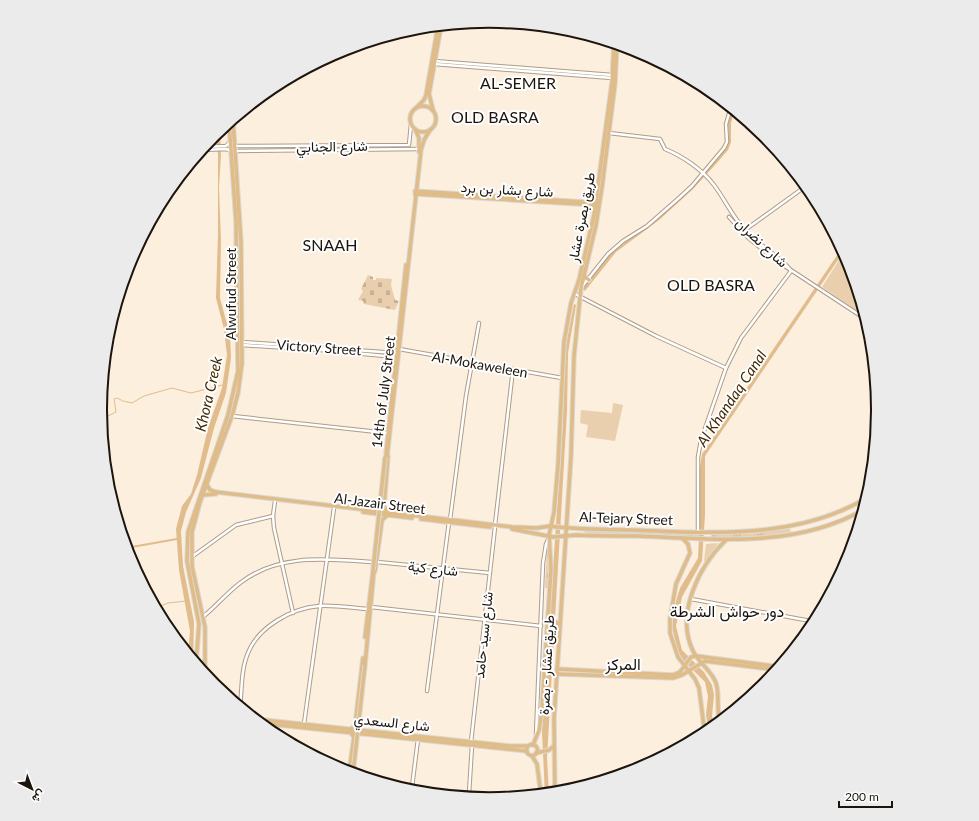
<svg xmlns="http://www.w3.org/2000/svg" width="979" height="821" font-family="Lato,Vazirmatn,sans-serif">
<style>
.grass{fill:url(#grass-tufts)}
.cemetery{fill:url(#cemetery-stones)}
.park{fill:#e9cfae}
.water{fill:#e1bc8d}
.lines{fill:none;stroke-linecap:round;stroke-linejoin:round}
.stream{stroke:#e1bc8d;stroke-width:1}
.canal{stroke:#e1bc8d;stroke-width:2}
.minor-casing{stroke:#ad9d89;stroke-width:4.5}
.major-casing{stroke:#dbdad8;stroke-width:5.5}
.minor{stroke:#fff;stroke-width:2.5}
.major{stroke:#dfbc88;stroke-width:3.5}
.major-bridge-casing{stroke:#dbdad8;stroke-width:5.5;stroke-linecap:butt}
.major-bridge{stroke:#dfbc88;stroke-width:3.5}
.labels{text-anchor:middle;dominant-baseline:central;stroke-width:4;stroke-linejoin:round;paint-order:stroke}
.street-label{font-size:14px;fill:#1b150d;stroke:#fefefe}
.water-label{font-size:15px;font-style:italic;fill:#422a02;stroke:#fefefe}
.quarter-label{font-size:16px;fill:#1b150d;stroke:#fefefe}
.rim{fill:none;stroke:#1b150d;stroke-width:2}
</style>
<defs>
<pattern id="grass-tufts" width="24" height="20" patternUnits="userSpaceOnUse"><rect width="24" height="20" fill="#e9cfae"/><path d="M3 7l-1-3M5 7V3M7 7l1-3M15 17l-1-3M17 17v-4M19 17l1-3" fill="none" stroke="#c7b194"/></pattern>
<pattern id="cemetery-stones" width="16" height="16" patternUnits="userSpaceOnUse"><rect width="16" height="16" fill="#e9cfae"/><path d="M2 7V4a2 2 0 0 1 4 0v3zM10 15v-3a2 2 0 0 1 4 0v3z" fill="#c7b194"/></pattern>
</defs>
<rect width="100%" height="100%" fill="#fdefdd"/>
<!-- grass -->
<g class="grass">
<path d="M789,528L791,531L790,532L757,537L711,538V534H748Z"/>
<path d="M586,530L699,534V537L586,534L584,532Z"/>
<path d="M547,549H549L548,588H545Z"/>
</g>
<!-- cemetery -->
<path class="cemetery" d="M368,275L373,277V280H376V278L392,279L391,285L395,300L399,301L395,310L364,304L363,301L358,300L363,291L361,289Z"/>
<!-- park -->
<g class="park">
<path d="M844,252L849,262L866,317L822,287Z"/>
<path d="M613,403L623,405L615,441L586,437L588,425L580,423L581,410L612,413Z"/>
<path d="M718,543L707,562L704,561L706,544Z"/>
</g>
<!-- water -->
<g class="water">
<path d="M732,108L734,110L731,124V142L728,150L716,164L692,190L659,220L616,252L585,291L583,289L611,253L665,212L681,197L725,149L729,137L728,124Z"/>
<path d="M220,130L221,155L219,187L221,242L220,298L230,335L231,358L226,393L214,428L201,478L186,512L181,531L183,566L194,622L193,661L188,655L190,631L179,570L176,529L182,506L191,494L197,475L208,428L222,388L227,355L224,329L216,298L218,233V155L216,133Z"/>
<path d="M842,248L844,251L705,456V515L702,561L682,597L676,626L682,650L704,672L712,685L714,695L712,716L714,728L709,732L706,715L708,696L705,682L684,661L678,652L672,627L674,608L680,588L698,558L700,515V467L702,454Z"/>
<path d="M574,304L576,305L568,353L567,411L547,758L549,794L545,795L542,732L563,421L564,355Z"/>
</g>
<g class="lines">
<!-- stream -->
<g class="stream">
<path d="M101,417L104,418L116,412L114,399L117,398L123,401L132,403L144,396L172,388L191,393L222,385"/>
<path d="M156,608L168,603L186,601"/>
</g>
<!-- canal -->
<path class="canal" d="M126,548L177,539"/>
<!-- minor casing -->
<g class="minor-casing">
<g id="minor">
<path d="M434,61L612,75"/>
<path d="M434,64L612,78"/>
<path d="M609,133L660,139L665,149C682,156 702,169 714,185C726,201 734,220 749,235C759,245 785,260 791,271"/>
<path d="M235,146L409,145L411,124"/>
<path d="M204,147L226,146L230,142"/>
<path d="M202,150L226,149L231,151"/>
<path d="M235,151L419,149"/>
<path d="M729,217L745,235L774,259L867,320"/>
<path d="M745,230L806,186"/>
<path d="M581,288L608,254L623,241L647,226L679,198L692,186L724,148L727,142L726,124L731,107"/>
<path d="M575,294L656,336L726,368"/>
<path d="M242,342L396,353"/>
<path d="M242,345L321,350L396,357"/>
<path d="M399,349L562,378"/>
<path d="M232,416L387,433"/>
<path d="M275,501L273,516L274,528L293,613"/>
<path d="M450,520L466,396L479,323"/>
<path d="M495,525L513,369"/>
<path d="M698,531V457L701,440L726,368L741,338L791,271"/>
<path d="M193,556L236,525L273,516"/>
<path d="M377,562L490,573"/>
<path d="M691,599L816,622"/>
<path d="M371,607L541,626"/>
<path d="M204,616C216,606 227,593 240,583C279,553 326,559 372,562"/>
<path d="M427,691L449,522"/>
<path d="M240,707C242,689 241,669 248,653C258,627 292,608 319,606C335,605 352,608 368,609"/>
<path d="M304,724L334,508"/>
<path d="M536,735L543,563L546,544L549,538"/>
<path d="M471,742L495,527"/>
<path d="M472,745L469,794L517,797"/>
<path d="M412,787L418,739"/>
</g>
</g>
<!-- major casing -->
<g class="major-casing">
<g id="major">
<circle cx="423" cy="119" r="13"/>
<path d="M416,108L424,100L426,95L438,26"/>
<path d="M433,110L429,94L441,26"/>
<path d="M415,129L419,138V152"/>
<path d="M415,191L599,203"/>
<path d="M415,194L596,205"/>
<path d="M584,276L589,280"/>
<path d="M386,454L406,265"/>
<path d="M387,457L421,150L424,140L430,130"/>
<path d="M207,485L210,490L216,492L512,527L537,528L550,526C577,530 605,529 632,530C711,533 798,540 868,497"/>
<path d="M203,495L216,494"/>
<path d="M363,512L412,518"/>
<path d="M388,512L384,507L388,456"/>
<path d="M421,519L490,527"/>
<path d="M512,529L553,537L576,535C597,536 617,536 637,536C714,539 795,549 865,509"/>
<path d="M682,538L688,544L690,553L676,584L670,619V633L678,657L695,679L699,688L705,735"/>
<path d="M375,571L382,520L388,515"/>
<path d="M547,622H556L559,624"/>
<path d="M365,637L373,571"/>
<path d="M196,664L199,624L187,561L188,532L228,415L238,371L236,221L229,123"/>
<path d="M365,665L374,570"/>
<path d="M557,669L673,675L680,672L691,657L696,656L781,667"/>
<path d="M205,674V627L192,566V532L200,502L232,416L238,393L242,363L241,242L233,120"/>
<path d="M557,674L673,678L682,675L705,661L778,670"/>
<path d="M254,719L510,746H528"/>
<path d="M259,723L527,751"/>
<path d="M720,723C716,710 720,696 716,683C711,670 699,663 693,651C675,614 699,566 726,540"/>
<path d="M351,729L355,726L363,658"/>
<circle cx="532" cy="750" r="5.5"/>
<path d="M533,745L539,730L542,708L551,569L549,535L554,512L558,466L564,342L571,303L579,280L594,215L612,82L614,43"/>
<path d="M536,753L549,750L554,746"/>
<path d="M532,756L537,764L541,795"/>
<path d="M349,773L354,737L351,733"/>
<path d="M384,784L501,799"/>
<path d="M402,789L490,800"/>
<path d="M555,794L554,719L571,456L574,356L581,288L596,225L602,187L615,84L617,44"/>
</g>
</g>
<!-- minor -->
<use href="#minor" class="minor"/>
<!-- major -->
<use href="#major" class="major"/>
<!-- major-bridge casing -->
<g class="major-bridge-casing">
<g id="major-bridge">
<path d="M373,570L385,457"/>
<path d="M353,774L365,665"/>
</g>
</g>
<!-- major-bridge -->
<use href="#major-bridge" class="major-bridge"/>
</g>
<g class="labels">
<!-- street labels -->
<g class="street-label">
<text transform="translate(332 146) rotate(-1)">شارع الجنابي</text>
<text transform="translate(507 189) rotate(3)">شارع بشار بن برد</text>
<text transform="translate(581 217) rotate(-79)">طريق بصرة عشار</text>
<text transform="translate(762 242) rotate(43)">شارع نضران</text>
<text transform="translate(230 294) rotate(-90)">Alwufud Street</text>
<text transform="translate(319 347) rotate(4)">Victory Street</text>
<text transform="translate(480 364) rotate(10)">Al-Mokaweleen</text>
<text transform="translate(383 392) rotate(-83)">14th of July Street</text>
<text transform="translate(380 503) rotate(7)">Al-Jazair Street</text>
<text transform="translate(626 518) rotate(2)">Al-Tejary Street</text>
<text transform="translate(433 568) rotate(6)">شارع كية</text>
<text transform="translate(483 635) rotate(-84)">شارع سيد حامد</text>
<text transform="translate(546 665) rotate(-87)">طريق عشار - بصرة</text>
<text transform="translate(392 722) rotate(6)">شارع السعدي</text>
</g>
<!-- water labels -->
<g class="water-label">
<text transform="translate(208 394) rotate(-77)">Khora Creek</text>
<text transform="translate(731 398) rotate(-56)">Al Khandaq Canal</text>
</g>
<!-- quarter labels -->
<g class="quarter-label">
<text x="518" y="82">AL-SEMER</text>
<text x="495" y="116">OLD BASRA</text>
<text x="330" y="244">SNAAH</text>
<text x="711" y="284">OLD BASRA</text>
<text x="727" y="610">دور حواش الشرطة</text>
<text x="623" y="663">المركز</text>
</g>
</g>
<!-- crop -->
<path d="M0 0H979V821H0ZM107 410a382 382 0 1 1 764 0a382 382 0 1 1-764 0Z" fill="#ecebeb" fill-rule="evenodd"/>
<path class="rim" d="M107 410a382 382 0 1 1 764 0a382 382 0 1 1-764 0Z"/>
<!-- north arrow -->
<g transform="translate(32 789) rotate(138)" stroke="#fefefe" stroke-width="3" paint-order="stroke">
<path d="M0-3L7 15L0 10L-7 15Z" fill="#1b150d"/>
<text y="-6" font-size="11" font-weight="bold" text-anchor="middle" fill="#1b150d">ش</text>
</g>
<!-- scale -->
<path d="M839 801v6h53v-6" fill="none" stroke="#1b150d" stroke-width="2"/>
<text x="845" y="801" font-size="12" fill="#1b150d" stroke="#fefefe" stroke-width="3" paint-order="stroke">200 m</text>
</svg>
